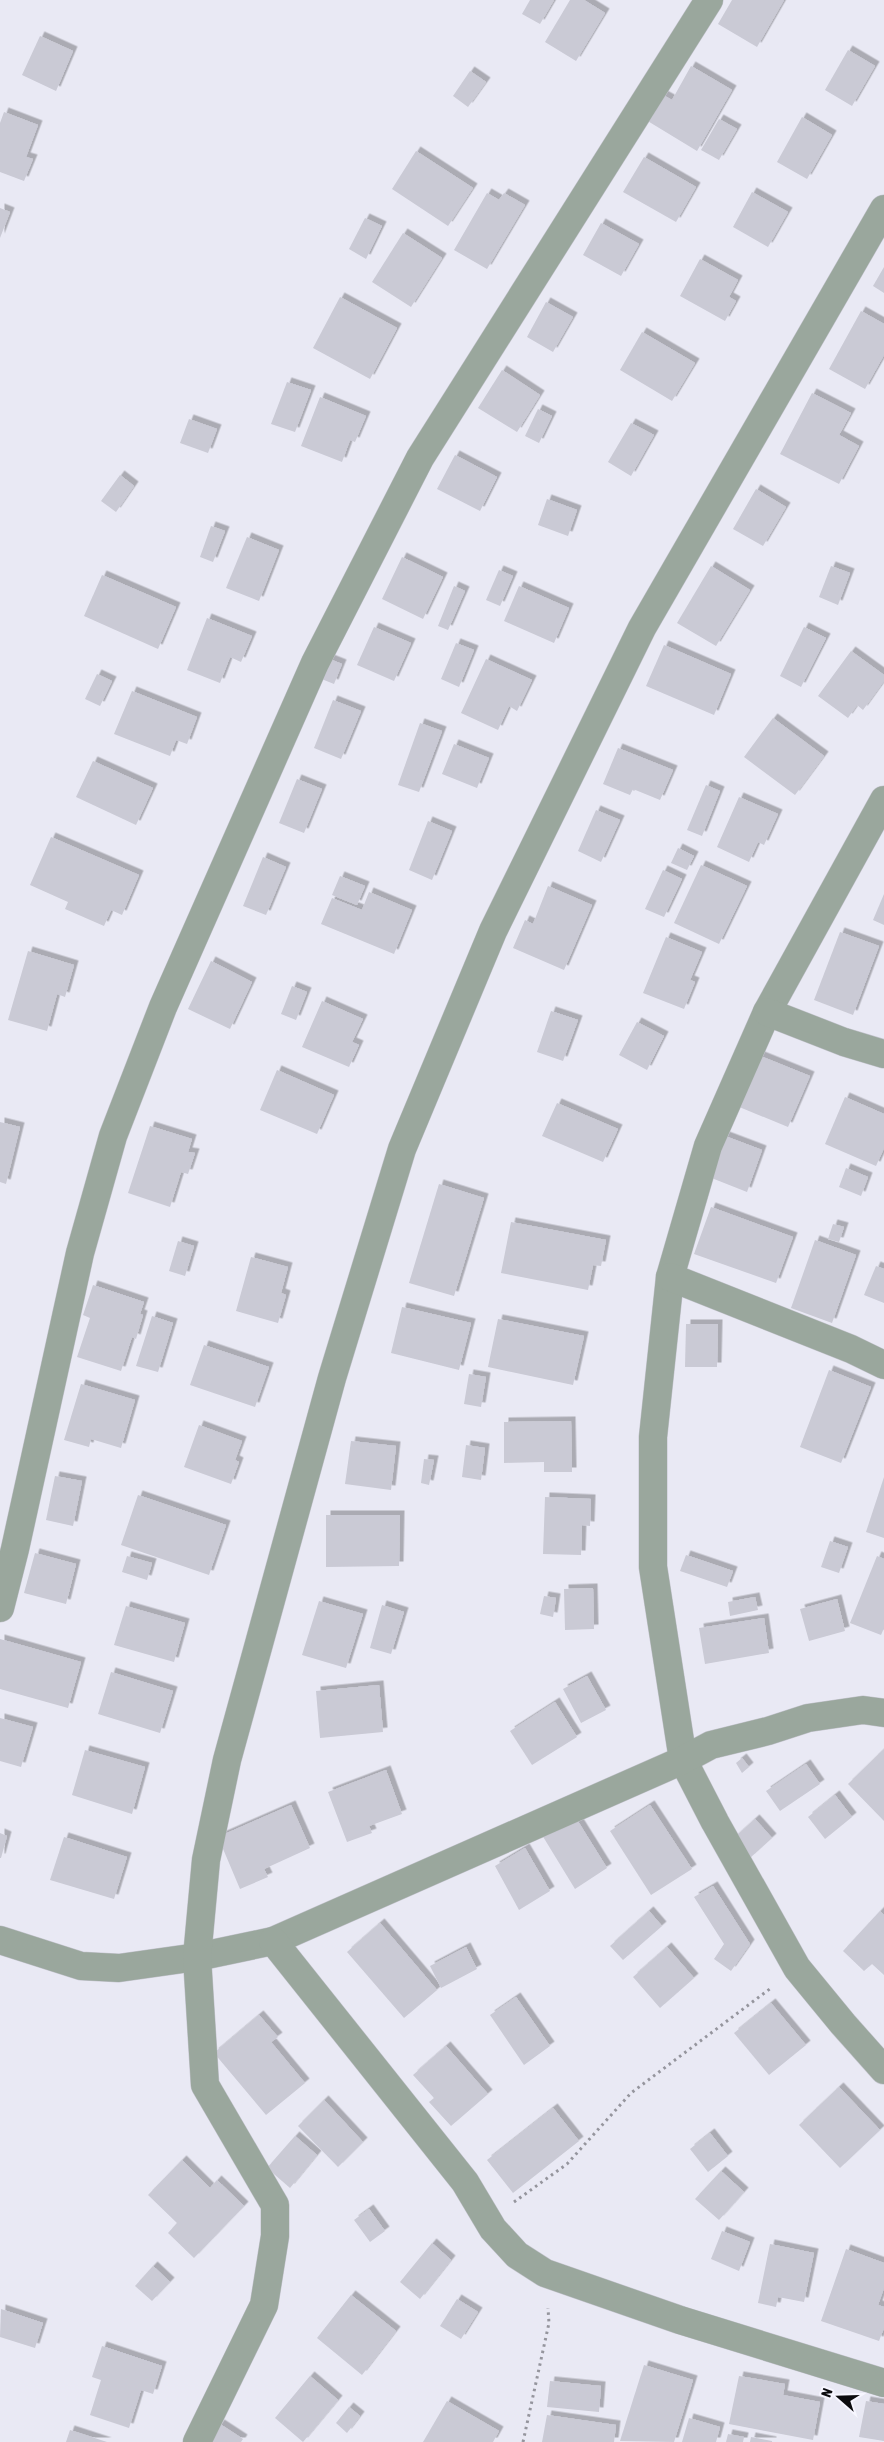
<svg xmlns="http://www.w3.org/2000/svg" width="884" height="2442" font-family="'Asap Condensed',sans-serif">
<style>
.building{fill:#cacad5;filter:url(#shadow)}
.lines{fill:none;stroke-linecap:round;stroke-linejoin:round}
.minor-casing{stroke:#c5c5cf;stroke-width:29}
.path{stroke:#95959d;stroke-width:3;stroke-dasharray:2.5 4;stroke-linecap:butt}
.minor{stroke:#9aa79d;stroke-width:28}
</style>
<defs>
<filter id="shadow"><feDropShadow dx="4.5" dy="-4.5" stdDeviation="0" flood-color="#0004"/></filter>
</defs>
<rect width="100%" height="100%" fill="#e9e9f4"/>
<!-- building -->
<g class="building">
<path d="M530,0H554L540,24L522,14Z"/>
<path d="M570,0H584L605,13L576,61L545,42Z"/>
<path d="M732,0H784L757,47L718,24Z"/>
<path d="M40,36L73,51L56,91L22,75Z"/>
<path d="M848,50L875,66L852,106L825,90Z"/>
<path d="M691,66L732,90L697,151L646,120L661,94L672,100Z"/>
<path d="M470,71L486,82L468,107L453,96Z"/>
<path d="M4,112L38,125L26,157L33,159L24,181L0,172V123Z"/>
<path d="M802,117L832,135L807,179L777,162Z"/>
<path d="M719,119L737,129L719,160L701,150Z"/>
<path d="M416,151L473,188L448,226L392,189Z"/>
<path d="M644,157L696,187L676,222L623,192Z"/>
<path d="M752,192L788,212L768,247L733,227Z"/>
<path d="M487,193L499,200L504,193L525,205L487,269L454,250Z"/>
<path d="M0,208L10,212L0,238Z"/>
<path d="M365,218L382,226L366,259L349,249Z"/>
<path d="M601,223L639,244L621,276L583,255Z"/>
<path d="M403,233L442,258L411,307L372,282Z"/>
<path d="M700,259L738,280L729,297L736,301L725,321L680,296Z"/>
<path d="M884,267V293L873,286Z"/>
<path d="M340,297L397,328L370,379L313,348Z"/>
<path d="M546,302L573,317L553,352L527,337Z"/>
<path d="M861,311L884,324V355L865,389L829,369Z"/>
<path d="M642,332L695,363L672,401L620,370Z"/>
<path d="M502,370L540,395L517,432L478,408Z"/>
<path d="M287,382L311,390L295,432L271,424Z"/>
<path d="M812,393L851,413L839,435L859,446L839,484L780,454Z"/>
<path d="M320,397L366,416L355,442L350,440L342,462L301,446Z"/>
<path d="M538,409L552,416L539,443L525,436Z"/>
<path d="M189,419L217,429L208,453L180,443Z"/>
<path d="M631,423L654,435L631,476L608,462Z"/>
<path d="M455,455L497,477L480,511L437,489Z"/>
<path d="M120,475L134,486L116,512L101,501Z"/>
<path d="M756,489L786,507L763,546L733,529Z"/>
<path d="M547,499L577,510L568,536L538,525Z"/>
<path d="M211,526L225,531L213,562L200,557Z"/>
<path d="M247,537L279,550L259,601L226,588Z"/>
<path d="M402,557L443,577L423,619L382,599Z"/>
<path d="M711,566L750,590L716,646L677,623Z"/>
<path d="M831,566L850,573L838,605L819,597Z"/>
<path d="M499,570L513,576L500,606L486,600Z"/>
<path d="M102,575L176,607L158,649L84,616Z"/>
<path d="M454,586L465,591L448,630L438,626Z"/>
<path d="M519,586L569,608L554,643L504,621Z"/>
<path d="M207,618L252,636L241,662L230,657L220,683L187,670Z"/>
<path d="M374,627L411,643L394,681L357,665Z"/>
<path d="M804,627L826,638L801,687L780,676Z"/>
<path d="M456,643L474,650L459,687L441,679Z"/>
<path d="M664,645L731,674L714,715L646,686Z"/>
<path d="M851,651L884,675V681L863,710L857,705L848,718L818,696Z"/>
<path d="M327,658L342,664L334,684L319,678Z"/>
<path d="M486,659L532,680L517,711L509,706L498,730L461,713Z"/>
<path d="M97,674L112,681L100,706L85,699Z"/>
<path d="M132,691L197,717L187,744L176,740L170,756L114,734Z"/>
<path d="M333,700L361,711L341,759L314,748Z"/>
<path d="M773,718L824,756L795,795L744,757Z"/>
<path d="M420,723L442,731L419,792L398,785Z"/>
<path d="M454,744L489,758L477,788L442,774Z"/>
<path d="M618,748L673,770L660,800L633,789L630,795L603,784Z"/>
<path d="M93,761L153,788L136,825L76,797Z"/>
<path d="M297,779L322,789L304,833L279,823Z"/>
<path d="M706,785L720,791L702,836L687,830Z"/>
<path d="M739,797L778,814L764,845L758,842L749,862L717,847Z"/>
<path d="M596,810L620,820L601,862L578,851Z"/>
<path d="M428,821L452,831L432,880L409,870Z"/>
<path d="M51,837L139,875L122,915L111,910L104,926L65,909L68,902L30,885Z"/>
<path d="M678,848L694,856L687,870L671,863Z"/>
<path d="M263,857L286,867L266,915L243,906Z"/>
<path d="M701,865L747,886L719,944L674,923Z"/>
<path d="M663,870L682,879L664,917L645,909Z"/>
<path d="M340,876L365,886L357,905L332,895Z"/>
<path d="M548,886L592,905L564,970L513,948L525,920L533,924Z"/>
<path d="M369,892L412,910L394,954L321,924L332,898L362,910Z"/>
<path d="M884,894V925L873,920Z"/>
<path d="M840,932L879,946L853,1015L814,1000Z"/>
<path d="M666,937L702,952L690,980L695,982L684,1009L643,993Z"/>
<path d="M28,951L74,965L65,997L57,994L47,1031L8,1020Z"/>
<path d="M211,961L252,982L230,1029L188,1009Z"/>
<path d="M292,986L307,992L296,1020L281,1014Z"/>
<path d="M322,1001L363,1019L352,1042L359,1045L349,1067L302,1047Z"/>
<path d="M551,1011L578,1020L563,1061L537,1052Z"/>
<path d="M637,1022L664,1036L647,1070L619,1055Z"/>
<path d="M753,1053L810,1076L788,1127L732,1104Z"/>
<path d="M277,1070L334,1095L317,1134L260,1110Z"/>
<path d="M845,1097L884,1114V1148L876,1166L825,1144Z"/>
<path d="M557,1103L618,1129L603,1162L542,1136Z"/>
<path d="M0,1122L20,1127L6,1184L0,1182Z"/>
<path d="M150,1126L192,1139L188,1152L195,1153L188,1174L181,1172L170,1207L128,1193Z"/>
<path d="M725,1136L762,1150L747,1192L709,1177Z"/>
<path d="M846,1168L868,1177L861,1196L839,1187Z"/>
<path d="M439,1184L484,1198L454,1296L409,1283Z"/>
<path d="M711,1207L793,1237L776,1283L694,1254Z"/>
<path d="M511,1222L606,1240L601,1266L593,1265L588,1290L501,1273Z"/>
<path d="M833,1224L844,1227L839,1242L828,1239Z"/>
<path d="M815,1240L856,1255L832,1323L791,1308Z"/>
<path d="M178,1241L194,1246L185,1276L169,1271Z"/>
<path d="M251,1257L288,1267L281,1293L286,1295L278,1323L236,1311Z"/>
<path d="M876,1266L884,1269V1303L864,1295Z"/>
<path d="M93,1285L144,1302L140,1314L143,1315L136,1339L132,1337L121,1371L77,1357L90,1318L83,1315Z"/>
<path d="M402,1307L471,1323L459,1370L391,1353Z"/>
<path d="M152,1316L173,1323L158,1372L136,1366Z"/>
<path d="M498,1319L584,1336L573,1385L488,1367Z"/>
<path d="M686,1324H718L717,1367H685Z"/>
<path d="M204,1345L269,1367L255,1407L190,1385Z"/>
<path d="M829,1370L871,1387L841,1463L800,1447Z"/>
<path d="M469,1374L486,1377L481,1407L464,1404Z"/>
<path d="M81,1384L135,1400L121,1448L91,1439L89,1447L64,1440Z"/>
<path d="M571,1421L572,1472H544V1462L504,1463V1422Z"/>
<path d="M199,1425L242,1441L235,1460L239,1462L231,1484L184,1467Z"/>
<path d="M351,1441L396,1446L391,1490L345,1484Z"/>
<path d="M466,1445L485,1448L481,1480L462,1477Z"/>
<path d="M424,1459L434,1460L429,1485L421,1483Z"/>
<path d="M55,1476L82,1481L73,1526L46,1520Z"/>
<path d="M884,1477V1538L866,1532Z"/>
<path d="M138,1495L226,1525L209,1575L121,1545Z"/>
<path d="M545,1497L591,1499L590,1526L582,1525L581,1555L543,1554Z"/>
<path d="M326,1515H400L399,1566L326,1567Z"/>
<path d="M830,1541L848,1547L839,1573L821,1567Z"/>
<path d="M35,1553L76,1564L66,1604L24,1593Z"/>
<path d="M686,1555L733,1571L727,1587L680,1571Z"/>
<path d="M127,1556L152,1563L147,1580L122,1572Z"/>
<path d="M877,1556L884,1559V1628L881,1635L850,1623Z"/>
<path d="M593,1588L594,1629L565,1630L564,1589Z"/>
<path d="M544,1596L556,1598L553,1617L540,1614Z"/>
<path d="M755,1597L758,1610L730,1616L728,1602Z"/>
<path d="M837,1599L845,1631L809,1641L800,1609Z"/>
<path d="M319,1601L363,1614L346,1668L302,1655Z"/>
<path d="M382,1605L404,1612L391,1654L370,1648Z"/>
<path d="M126,1606L185,1623L174,1662L114,1645Z"/>
<path d="M764,1618L769,1653L705,1664L699,1628Z"/>
<path d="M0,1639L81,1662L68,1708L0,1689Z"/>
<path d="M111,1672L173,1691L160,1733L98,1714Z"/>
<path d="M587,1676L606,1710L581,1723L563,1689Z"/>
<path d="M379,1685L383,1732L320,1738L316,1691Z"/>
<path d="M555,1702L577,1737L532,1765L510,1731Z"/>
<path d="M0,1718L33,1727L21,1767L0,1761Z"/>
<path d="M884,1749V1821L848,1784Z"/>
<path d="M85,1750L145,1767L132,1814L72,1795Z"/>
<path d="M742,1758L749,1767L742,1773L736,1763Z"/>
<path d="M806,1764L820,1784L780,1811L766,1791Z"/>
<path d="M386,1770L402,1814L369,1826L372,1833L347,1842L328,1792Z"/>
<path d="M835,1795L852,1817L825,1839L808,1817Z"/>
<path d="M291,1805L310,1848L264,1869L268,1877L240,1889L218,1837Z"/>
<path d="M650,1805L692,1869L651,1895L610,1831Z"/>
<path d="M574,1815L607,1868L575,1889L542,1835Z"/>
<path d="M755,1819L772,1838L750,1858L733,1839Z"/>
<path d="M0,1833L7,1836L1,1858H0Z"/>
<path d="M64,1837L127,1857L114,1899L50,1880Z"/>
<path d="M525,1848L550,1891L519,1910L495,1866Z"/>
<path d="M713,1886L750,1944L731,1971L714,1959L724,1944L694,1897Z"/>
<path d="M649,1911L662,1926L623,1960L610,1946Z"/>
<path d="M880,1911L884,1915V1975L872,1964L864,1971L843,1951Z"/>
<path d="M380,1923L437,1990L404,2018L347,1952Z"/>
<path d="M466,1947L477,1969L441,1988L430,1966Z"/>
<path d="M667,1947L694,1978L660,2008L633,1977Z"/>
<path d="M516,1997L550,2046L524,2065L490,2015Z"/>
<path d="M771,2003L806,2045L769,2075L734,2033Z"/>
<path d="M259,2015L278,2037L271,2042L305,2083L266,2115L214,2053Z"/>
<path d="M446,2046L488,2094L451,2126L429,2102L434,2098L413,2075Z"/>
<path d="M839,2087L880,2130L840,2168L799,2125Z"/>
<path d="M324,2100L363,2142L338,2167L298,2126Z"/>
<path d="M553,2108L579,2141L513,2193L487,2160Z"/>
<path d="M710,2133L728,2156L708,2172L690,2149Z"/>
<path d="M295,2136L317,2155L290,2188L267,2168Z"/>
<path d="M182,2160L210,2188L217,2180L244,2206L194,2258L168,2233L177,2223L148,2195Z"/>
<path d="M721,2171L744,2192L719,2220L695,2199Z"/>
<path d="M369,2209L385,2231L370,2242L354,2220Z"/>
<path d="M722,2231L750,2242L739,2271L711,2259Z"/>
<path d="M432,2243L451,2260L420,2299L400,2282Z"/>
<path d="M770,2244L814,2253L804,2302L778,2297L776,2307L758,2303Z"/>
<path d="M846,2249L884,2263V2288L878,2305L884,2307V2328L879,2341L821,2321Z"/>
<path d="M153,2266L170,2282L152,2301L135,2286Z"/>
<path d="M351,2295L396,2331L362,2375L317,2338Z"/>
<path d="M457,2299L478,2312L461,2339L440,2326Z"/>
<path d="M1,2309L43,2323L35,2348L0,2337Z"/>
<path d="M102,2346L162,2366L153,2394L141,2390L129,2428L90,2415L101,2380L92,2377Z"/>
<path d="M644,2365L693,2380L674,2442L620,2441Z"/>
<path d="M310,2376L338,2400L303,2442L275,2418Z"/>
<path d="M739,2376L785,2384L783,2395L820,2402L813,2440L729,2424Z"/>
<path d="M550,2381L601,2386L599,2412L547,2407Z"/>
<path d="M447,2401L499,2431L493,2442H423Z"/>
<path d="M866,2401L884,2404V2441L859,2437Z"/>
<path d="M349,2407L360,2416L347,2433L336,2423Z"/>
<path d="M547,2415L616,2425L614,2442H542Z"/>
<path d="M689,2418L720,2427L716,2442H682Z"/>
<path d="M220,2424L243,2439L241,2442H208Z"/>
<path d="M70,2430L107,2442H66Z"/>
<path d="M728,2434L744,2437L743,2442H726Z"/>
<path d="M751,2437L772,2441V2442H750Z"/>
</g>
<g class="lines">
<!-- minor casing -->
<g class="minor-casing">
<g id="minor">
<path d="M884,800L767,1012L708,1146L670,1277L653,1437V1567L683,1760L715,1822L797,1968L843,2024L884,2070"/>
<path d="M767,1012L844,1042L884,1054"/>
<path d="M670,1277L851,1349L884,1365"/>
<path d="M0,1608L15,1549L80,1253L113,1136L163,1007L315,663L420,458L709,0"/>
<path d="M0,1940L81,1966L119,1968L197,1957L273,1941L683,1760L711,1745L768,1731L808,1718L863,1710L884,1713"/>
<path d="M273,1941L465,2182L493,2229L517,2255L545,2273L680,2320L884,2383"/>
<path d="M197,2442L264,2305L275,2236V2205L205,2085L197,1957L206,1860L227,1760L332,1378L402,1149L493,931L642,628L884,209"/>
</g>
</g>
<!-- path -->
<g class="path">
<path d="M514,2202L567,2164L631,2093L771,1988"/>
<path d="M523,2442L549,2323L548,2308"/>
</g>
<!-- minor -->
<use href="#minor" class="minor"/>
</g>
<!-- north arrow -->
<g transform="translate(839 2397) rotate(290)" stroke="#f7f6ff" stroke-width="4" paint-order="stroke">
<path d="M0-4L9 19L0 12L-9 19Z" fill="#0b0b0e"/>
<text y="-8" font-size="14" font-weight="bold" text-anchor="middle" fill="#0b0b0e">N</text>
</g>
</svg>
